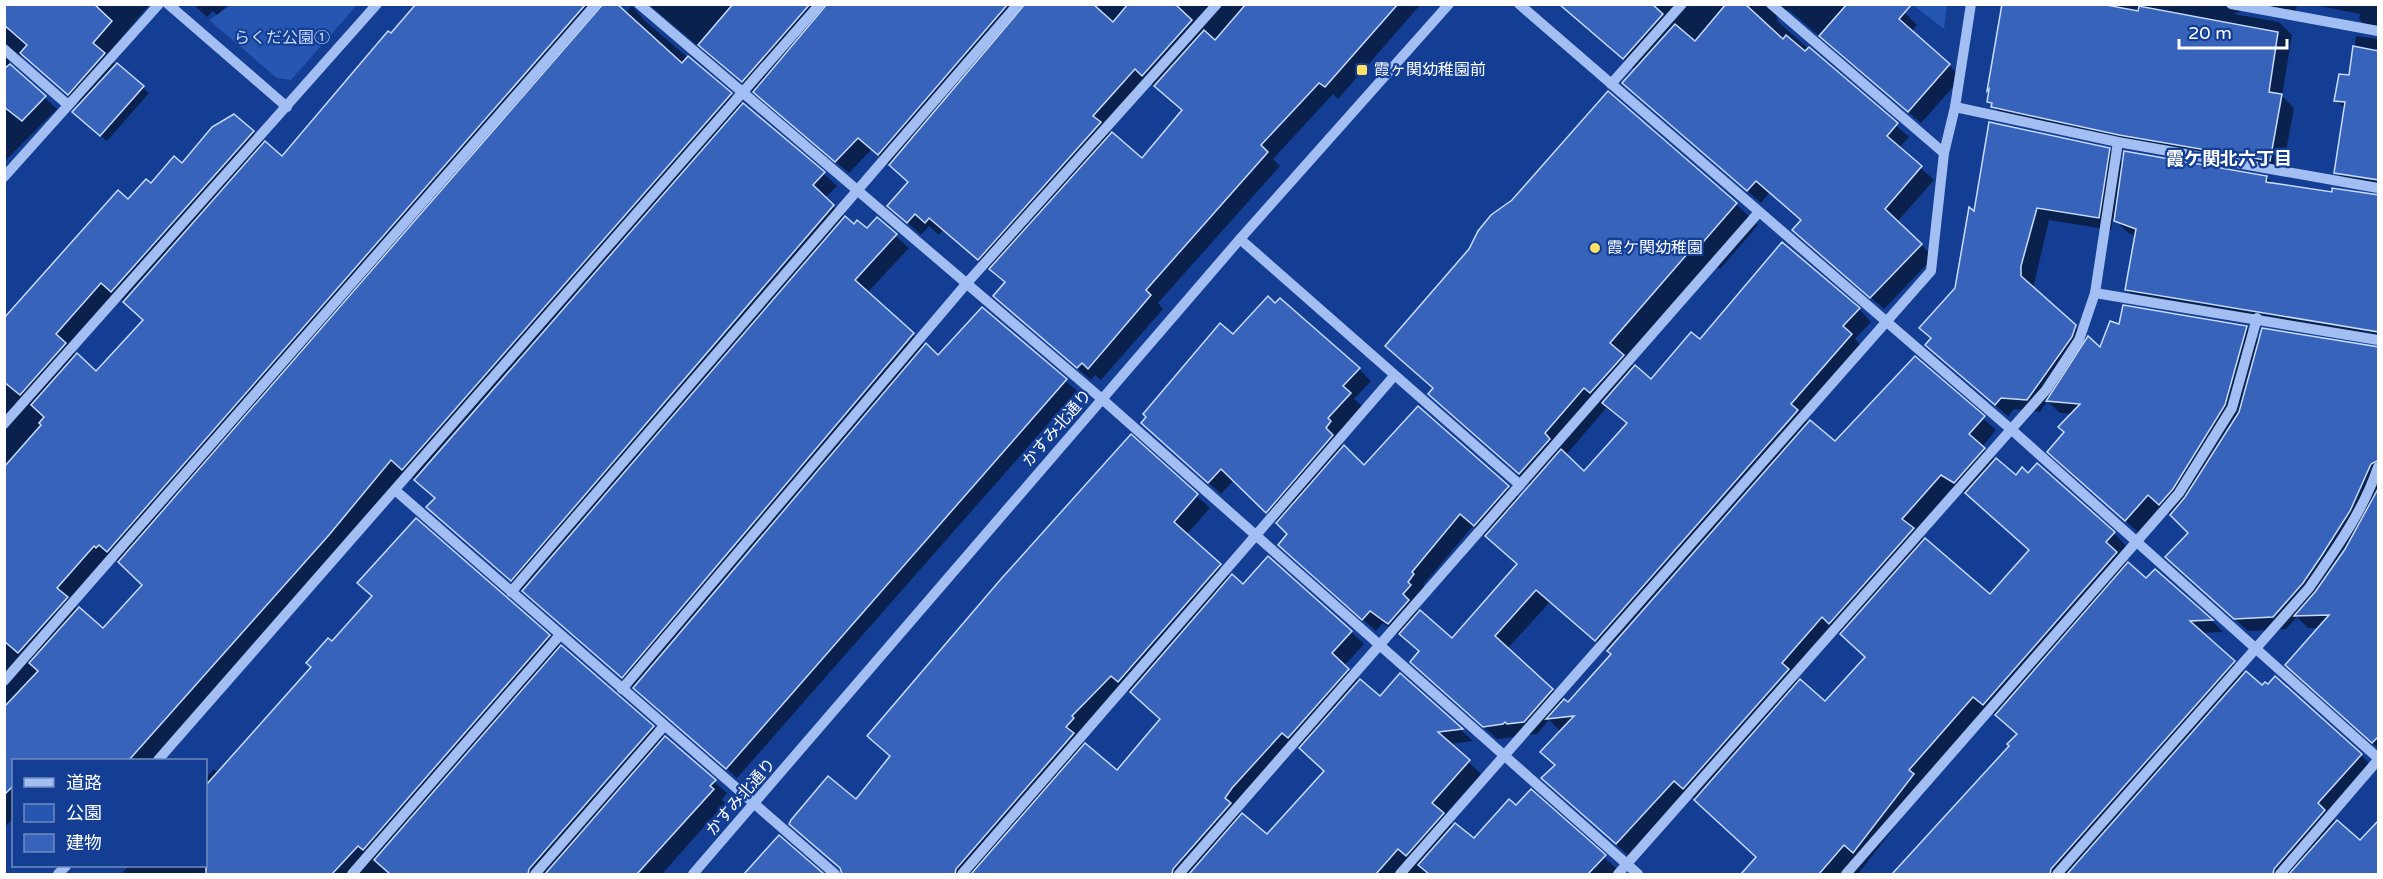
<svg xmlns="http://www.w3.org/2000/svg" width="2383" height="879" font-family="'Varela Round','Noto Sans JP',sans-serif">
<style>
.green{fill:#2556b2}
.shadow{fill:#0007;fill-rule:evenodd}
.building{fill:#3764ba;stroke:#c9dbfd;stroke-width:1.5}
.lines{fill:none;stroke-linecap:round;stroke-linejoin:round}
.minor{stroke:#a2bef2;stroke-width:10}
.poi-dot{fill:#ffe263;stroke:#133e93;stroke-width:2}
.labels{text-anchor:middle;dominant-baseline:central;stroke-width:4.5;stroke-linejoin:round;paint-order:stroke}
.park-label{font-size:16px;fill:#c9dbfd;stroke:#133e93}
.poi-label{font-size:16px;fill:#fff;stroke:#133e93;text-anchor:start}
.street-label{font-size:16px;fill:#fff;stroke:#133e93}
.neighbourhood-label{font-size:18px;font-weight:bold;fill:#fff;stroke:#133e93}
</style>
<rect width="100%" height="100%" fill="#133e93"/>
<!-- green -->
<g class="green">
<path d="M233,4H357V5L291,80L277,78L209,20Z"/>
<path d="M1913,5H1947L1944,29Z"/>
</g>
<!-- shadow -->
<g class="shadow">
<path d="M4,4H150L106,56L149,93L107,141L80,118V105L23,56L14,54L9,62L10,66L57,109L4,162Z"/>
<path d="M193,4H229L217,15L213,11L207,17Z"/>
<path d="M418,4H613L624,14L632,6L645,21L824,174L837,186L825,198L845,218L867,231L877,219L909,248L867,293L925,346L938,357L983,309L1077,391L737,778L441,520L436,499L405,471L341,548L153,760H14V818L4,828V320L128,202L182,165L234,116L282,158L388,33L391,35ZM115,294L144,320L97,373L68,347ZM112,556L144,585L103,630L69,601Z"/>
<path d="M648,4H1421L1338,99L1333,94L1273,159L1280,166L1158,303L1163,309L1101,380L1095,375L1091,380L1007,308L995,296L1006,284L943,230L939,235L929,226L921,235L902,218L909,183L872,149L849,173ZM1148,81L1183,111L1142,160L1105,129Z"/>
<path d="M1561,4H1896L1917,25L1911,32L1962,77L1921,123L1790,11L1782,9L1776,15L1778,22L1909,137L1899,148L1934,180L1897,222L1934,257L1884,309L1807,243L1802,221L1770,192L1761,203L1637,96L1624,83L1636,70Z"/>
<path d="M2005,4H2297L2295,18L2246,9L2234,14L2279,22L2292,35L2282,96L2294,108L2282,173L2006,119L1989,102Z"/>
<path d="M2309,4H2378V33L2372,32L2359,19L2360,14Z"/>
<path d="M2356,36L2378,39V190L2349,185L2336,172L2345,109L2336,100L2350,77Z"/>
<path d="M2109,149L2124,164L2267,177L2274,185L2378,196V342L2139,303L2127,290L2136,236L2128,233L2113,218L2111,230L2049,220L2033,289L2100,349L2121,326L2246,327L2260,341L2378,348V748L2300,677L2320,628H2308L2297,617L2286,629L2248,631L2180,570L2190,533L2162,506L2138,532L2061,464L2066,432L2072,414L2060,413L2047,401L2040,412L2014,409L2008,416L1939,357L1932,339L1957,289L1975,214Z"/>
<path d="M1736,204L1758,225L1720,269L1717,266L1631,364L1652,381L1700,342L1859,309L1871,322L1855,339L1864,348L1803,417L1835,443L1915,358L1996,430L1982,447L1996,461L2016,477L2114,533L2126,546L2118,555L2146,580L2155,571L2212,621L2223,632L2201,633L2246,674L2360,754L2373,767L2329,816L2360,842L2378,822V874H1894L2011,746L2018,735L1987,708L1858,874H1743L1757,858L1688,793L1630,857L1556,791V766L1561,732L1549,720L1537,734L1497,739L1424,674L1420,652L1383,623L1376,631L1292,557L1289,534L1234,480L1221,494L1155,435L1233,336L1359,369L1371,381L1354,399L1362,406L1337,441L1364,467L1508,487L1520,498L1531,486L1452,416L1430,394L1434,390L1387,346ZM1606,408L1628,424L1585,473L1566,455ZM1954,486L1967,494L2030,551L1990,597L1915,531ZM1473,526L1518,565L1452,640L1414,608L1426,588L1423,585ZM1550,602L1613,654L1568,704L1507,649ZM1835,629L1867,657L1825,703L1794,677Z"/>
<path d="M1131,437L1210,508L1186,535L1231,577L1243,586L1351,632L1364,644L1344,666L1360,681L1380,698L1400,675L1473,741L1450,744L1481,774L1444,816L1454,826L1474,841L1531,791L1618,870L1614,874H842V870L804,836L856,801L891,757L869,736ZM1125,688L1161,720L1117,772L1078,740ZM1296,744L1325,772L1267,836L1237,811Z"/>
<path d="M549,636L727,793L722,799L725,803L662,874H121L129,866H206V778L214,769L218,773L261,723L263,725L332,643Z"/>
<path d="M779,837L822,874H747Z"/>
</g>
<!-- building -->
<g class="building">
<path d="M4,4H94L112,21L93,43L105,53L68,95L20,53L27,45L4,25Z"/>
<path d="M416,4H586L107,552L99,545L96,548L94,546L57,588L68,597L18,653L4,641V467L41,425L39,423L44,417L31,405L77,353L96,371L143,320L123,302L265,141L282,156L388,31L391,33Z"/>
<path d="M603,4H617L682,63L688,56L732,93L402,470L391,460L329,535L129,760H14V785L4,795V707L38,671L29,663L79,607L103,628L142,585L118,562Z"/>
<path d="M733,4H810L742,82L698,45Z"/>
<path d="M827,4H1008L878,155L858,138L835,162L753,92Z"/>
<path d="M1025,4H1093L1113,22L1128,4H1175L1192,20L1142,76L1135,69L1093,116L1101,122L978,260L929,218L925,223L915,214L907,223L887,206L908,182L889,165Z"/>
<path d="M1246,4H1398L1325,87L1319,83L1261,145L1268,152L1146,290L1151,295L1088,369L1082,363L1077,368L993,296L1005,282L989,269L1112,132L1142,158L1182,110L1154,86L1204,30L1215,40Z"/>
<path d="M1559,4H1652L1663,14L1623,59Z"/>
<path d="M1726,4H1745L1783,39L1786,35L1805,51L1809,47L1898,123L1887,136L1922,166L1885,209L1922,244L1870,298L1792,230L1801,220L1756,181L1747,191L1622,83L1675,24L1695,41Z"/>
<path d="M1847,4H1912L1899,19L1950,64L1908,112L1819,36Z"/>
<path d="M2002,4H2101L2138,11L2139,6L2278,32L2269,92L2282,94L2270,161L2119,135L1991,107L1992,103L1987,102L1989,89L1987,91Z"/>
<path d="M2353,46L2379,51V180L2334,173L2345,102L2334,101L2339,74L2349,75Z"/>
<path d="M117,63L144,86L100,136L72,112Z"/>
<path d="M10,64L46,96L22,121L4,107V69Z"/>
<path d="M1608,91L1737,203L1698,248L1695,245L1610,343L1624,355L1590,393L1584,388L1545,433L1550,439L1519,474L1428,394L1433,388L1385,346L1469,249L1478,231L1491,215L1512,200Z"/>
<path d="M743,103L825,172L813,185L834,205L511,581L426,507L435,498L414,480Z"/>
<path d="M234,114L254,131L111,292L101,283L56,334L66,343L20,395L4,382V318L118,190L128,199L146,179L151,183L174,156L182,163L212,127Z"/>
<path d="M1989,122L2110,148L2099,218L2037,208L2021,266V276L2076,325L2072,337L2027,400L2001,398L1995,405L1925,345L1931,338L1919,328L1955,288L1969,207L1974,211Z"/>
<path d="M2124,151L2267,176L2266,182L2332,192V188L2379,195V332L2125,290L2136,229L2114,221Z"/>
<path d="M845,216L854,224L857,220L867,228L877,217L897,234L855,280L914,333L622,678L522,591Z"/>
<path d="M1782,242L1860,308L1843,326L1852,334L1791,404L1798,410L1595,641L1536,590L1495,636L1553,689L1524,722L1507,724L1505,722L1503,724L1483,727L1410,662L1419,651L1399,634L1420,610L1452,638L1517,564L1485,536L1561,449L1584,471L1627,423L1602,403L1635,365L1651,379L1691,332L1700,339Z"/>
<path d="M1268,296L1275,303L1280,298L1360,368L1343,386L1351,393L1328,418L1331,421L1326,428L1333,435L1266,513L1221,469L1208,483L1141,423L1146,417L1143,414L1220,323L1233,334Z"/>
<path d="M2123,305L2247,326L2225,405L2173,489L2159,505L2148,495L2125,521L2047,452L2064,432L2058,427L2080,404L2046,401L2088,336L2100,347L2110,321L2119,324Z"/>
<path d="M982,307L1067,379L726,769L633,688L926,343L938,355Z"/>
<path d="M2262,328L2379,347V460L2371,464L2350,511L2322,555L2303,583L2273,617L2234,619L2165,557L2188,533L2170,515L2185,497L2239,412Z"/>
<path d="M1915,356L1985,416L1969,434L1985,448L1954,483L1941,475L1902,519L1914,528L1829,624L1822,617L1782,663L1789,669L1683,789L1674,781L1616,844L1541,778L1555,765L1540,752L1574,716L1546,719L1564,699L1568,702L1611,654L1607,651L1810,420L1835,441Z"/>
<path d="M1418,406L1509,486L1474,526L1460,514L1412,572L1414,574L1408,582L1411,585L1403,594L1409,600L1388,624L1370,611L1362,620L1278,545L1287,534L1276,523L1344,445L1364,465Z"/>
<path d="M1131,434L1198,494L1174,522L1221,564L1118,682L1111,676L1072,716L1074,718L1066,727L1074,733L956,869L955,874H842L840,868L789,824L791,820L828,776L856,799L890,756L867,736L1001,579Z"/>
<path d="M1996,458L2016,475L2022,467L2028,473L2037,463L2115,532L2106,542L2117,552L1983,705L1973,697L1909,770L1914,774L1853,853L1844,845L1819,874H1741L1756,857L1694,800L1800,679L1825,701L1865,657L1840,634L1925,538L1990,594L2029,550L1965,493Z"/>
<path d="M2379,487V736L2372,743L2285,665L2329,615L2294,616L2315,592L2345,549Z"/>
<path d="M416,518L550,635L363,850L358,846L332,874H206V785L311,667L306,663L328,638L332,641L372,596L357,583Z"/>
<path d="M1268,556L1352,631L1332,653L1349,669L1288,738L1282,733L1232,788L1225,798L1231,803L1173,869L1172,874H971L1085,743L1117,770L1160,719L1130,692L1232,574L1243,584Z"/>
<path d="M2128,562L2146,578L2155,569L2213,620L2190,621L2235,661L2051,869L2050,874H1892L2009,746L2007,744L2017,734L1995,715Z"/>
<path d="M561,645L654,726L529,869L528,874H390L374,860Z"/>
<path d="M2246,671L2262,685L2265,682L2268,684L2275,676L2362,754L2318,803L2325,810L2274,869L2273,874H2067Z"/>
<path d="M1400,673L1463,729L1438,732L1470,760L1432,803L1444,813L1406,856L1398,849L1376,874H1189L1242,813L1267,834L1324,771L1299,748L1360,679L1380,696Z"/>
<path d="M665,736L716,780L710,786L714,789L637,874H545Z"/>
<path d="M1531,789L1606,855L1588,874H1429L1418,865L1455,823L1474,838L1509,799L1516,805Z"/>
<path d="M2337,820L2360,840L2379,820V874H2289Z"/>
<path d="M779,835L824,874H744Z"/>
</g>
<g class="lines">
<!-- minor -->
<g class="minor">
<path d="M168,4L287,107"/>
<path d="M639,4L1102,399L1638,874"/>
<path d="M1519,4L2013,431L2378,758"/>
<path d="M1771,4L1944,153"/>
<path d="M2231,4L2378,31"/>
<path d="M4,49L68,105"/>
<path d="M1611,84L1682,4"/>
<path d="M1955,107L2118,142L2378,188"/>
<path d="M4,177L159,4"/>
<path d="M1240,239L1520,485"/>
<path d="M2095,293L2378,340"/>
<path d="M4,424L377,4"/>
<path d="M395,490L835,874"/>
<path d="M511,592L1018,4"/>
<path d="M4,681L596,4"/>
<path d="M622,689L967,283L1217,4"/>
<path d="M158,760L820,4"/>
<path d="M58,874L66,866"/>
<path d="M352,874L560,635"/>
<path d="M535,874L664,726"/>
<path d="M693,874L1240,239L1449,4"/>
<path d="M962,874L1394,376"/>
<path d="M1179,874L1759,212"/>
<path d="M1400,874L1931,271L1944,153L1955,107L1971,4"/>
<path d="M1618,874L2046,390L2079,340L2095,293L2118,142"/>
<path d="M1846,874L2179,493L2232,408L2257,318"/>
<path d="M2057,874L2309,588C2335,550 2363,512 2378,467"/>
<path d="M2280,874L2378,760"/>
</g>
</g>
<!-- markers -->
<g class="poi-dot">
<rect x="1356" y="64" width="12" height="12" rx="3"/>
<circle cx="1595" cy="248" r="6"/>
</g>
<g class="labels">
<!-- park labels -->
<g class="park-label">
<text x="282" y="38">らくだ公園①</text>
</g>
<!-- poi labels -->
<g class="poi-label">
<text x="1374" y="70">霞ヶ関幼稚園前</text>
<text x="1607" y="248">霞ケ関幼稚園</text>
</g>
<!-- street labels -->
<g class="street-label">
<text transform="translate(1057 428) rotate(-49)">かすみ北通り</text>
<text transform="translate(741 797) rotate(-49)">かすみ北通り</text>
</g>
<!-- neighbourhood labels -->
<g class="neighbourhood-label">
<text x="2229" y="159">霞ケ関北六丁目</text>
</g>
</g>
<!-- border -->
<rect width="2383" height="879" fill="none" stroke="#ffffff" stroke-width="12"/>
<!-- legend -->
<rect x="12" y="759" width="195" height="108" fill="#133e93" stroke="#718bbe" stroke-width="1.5"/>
<rect x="24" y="778" width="30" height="9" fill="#a2bef2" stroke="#718bbe" stroke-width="1.5"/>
<text x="66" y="789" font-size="18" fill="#ffffff">道路</text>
<rect x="24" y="804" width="30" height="18" fill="#2556b2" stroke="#718bbe" stroke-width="1.5"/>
<text x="66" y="819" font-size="18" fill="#ffffff">公園</text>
<rect x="24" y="834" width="30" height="18" fill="#3764ba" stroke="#718bbe" stroke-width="1.5"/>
<text x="66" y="849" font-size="18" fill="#ffffff">建物</text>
<!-- scale -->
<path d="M2179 39v9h108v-9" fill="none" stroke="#ffffff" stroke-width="3"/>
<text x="2188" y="39" font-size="18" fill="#ffffff" stroke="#133e93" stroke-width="4.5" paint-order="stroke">20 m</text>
</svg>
